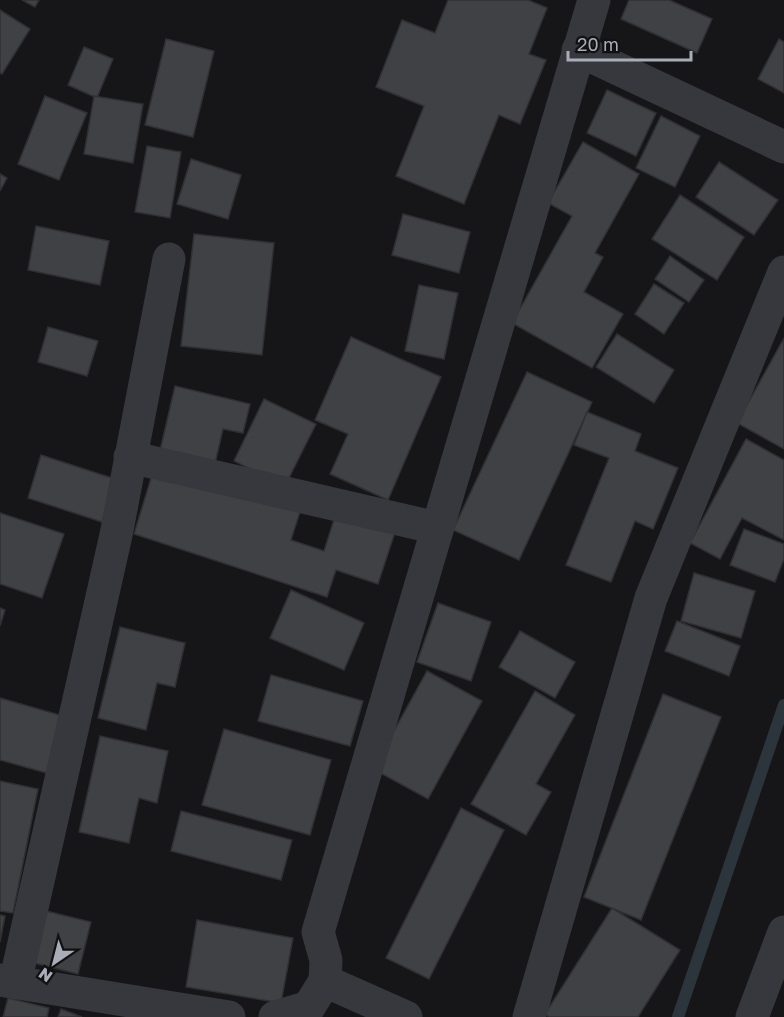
<svg xmlns="http://www.w3.org/2000/svg" width="784" height="1017" font-family="'Golos Text',sans-serif">
<style>
.lines{fill:none;stroke-linecap:round;stroke-linejoin:round}
.stream{stroke:#2c353c;stroke-width:12}
.building{fill:#404145;stroke:#303034;stroke-width:1.5}
.minor{stroke:#37383d;stroke-width:33}
</style>
<rect width="100%" height="100%" fill="#161618"/>
<g class="lines">
<!-- stream -->
<path class="stream" d="M678,1017L784,705"/>
</g>
<!-- building -->
<g class="building">
<path d="M22,0H39L35,7Z"/>
<path d="M448,0H528L547,8L529,54L546,60L520,124L499,115L464,204L396,176L424,106L376,87L402,20L435,33Z"/>
<path d="M629,0H669L712,19L697,53L621,19Z"/>
<path d="M0,10L30,29L2,74L0,73Z"/>
<path d="M166,39L214,51L193,137L145,125Z"/>
<path d="M779,39L784,42V93L758,79Z"/>
<path d="M84,47L113,59L97,98L68,85Z"/>
<path d="M607,90L656,113L636,156L587,133Z"/>
<path d="M45,96L87,113L59,180L18,164Z"/>
<path d="M94,96L143,104L133,163L84,154Z"/>
<path d="M661,116L700,136L675,187L636,168Z"/>
<path d="M583,142L639,174L595,253L603,257L584,292L623,314L592,368L512,323L572,216L548,203Z"/>
<path d="M147,146L181,152L170,218L135,212Z"/>
<path d="M191,159L241,175L228,219L177,204Z"/>
<path d="M719,162L778,200L754,235L696,197Z"/>
<path d="M0,174L7,178L0,191Z"/>
<path d="M680,195L744,237L717,280L652,239Z"/>
<path d="M403,214L470,232L459,273L392,255Z"/>
<path d="M36,226L109,241L100,285L28,270Z"/>
<path d="M194,234L274,243L262,355L181,346Z"/>
<path d="M670,256L704,280L689,302L655,279Z"/>
<path d="M654,284L684,303L664,334L635,314Z"/>
<path d="M419,285L458,293L444,359L405,351Z"/>
<path d="M48,327L98,341L87,376L38,362Z"/>
<path d="M617,334L674,370L654,403L596,367Z"/>
<path d="M351,337L441,377L388,500L330,474L348,434L315,420Z"/>
<path d="M784,338V449L737,423Z"/>
<path d="M527,372L592,402L519,560L453,530Z"/>
<path d="M175,386L250,404L243,433L223,429L214,468L159,455Z"/>
<path d="M264,399L316,424L285,486L234,461Z"/>
<path d="M587,412L641,434L635,451L678,468L653,529L635,521L611,582L566,565L609,458L574,445Z"/>
<path d="M746,439L784,460V540L742,518L720,559L690,543Z"/>
<path d="M41,455L115,479L102,522L28,498Z"/>
<path d="M155,465L300,512L291,540L324,551L338,507L397,526L378,584L336,570L327,597L134,534Z"/>
<path d="M0,513L64,534L42,598L0,584Z"/>
<path d="M744,529L784,544V559L775,582L730,565Z"/>
<path d="M694,573L755,591L741,638L681,621Z"/>
<path d="M291,590L364,623L344,670L270,638Z"/>
<path d="M438,603L491,622L471,681L417,662Z"/>
<path d="M0,608L5,610L0,626Z"/>
<path d="M677,621L740,646L729,676L665,651Z"/>
<path d="M120,627L185,643L175,687L157,683L146,730L98,718Z"/>
<path d="M520,631L575,662L555,698L499,667Z"/>
<path d="M427,671L482,701L428,799L373,769Z"/>
<path d="M271,675L363,701L350,746L258,721Z"/>
<path d="M535,691L575,715L536,784L551,792L526,835L471,804Z"/>
<path d="M663,694L721,717L641,920L584,897Z"/>
<path d="M0,698L63,716L47,773L0,760Z"/>
<path d="M224,729L331,760L310,835L202,805Z"/>
<path d="M100,736L168,751L157,803L139,798L129,843L79,832Z"/>
<path d="M0,781L38,789L13,913L0,911Z"/>
<path d="M461,808L504,830L429,979L386,958Z"/>
<path d="M181,811L292,840L281,880L171,851Z"/>
<path d="M612,908L680,950L638,1017H549L545,1014Z"/>
<path d="M46,911L91,922L78,974L34,963Z"/>
<path d="M0,915L5,916L0,942Z"/>
<path d="M197,920L293,938L281,1003L186,987Z"/>
<path d="M8,998L49,1008L47,1017H3Z"/>
<path d="M61,1009L82,1017H58Z"/>
</g>
<g class="lines">
<!-- minor -->
<g class="minor">
<path d="M578,50L784,147"/>
<path d="M130,457L437,528"/>
<path d="M0,980L229,1017"/>
<path d="M15,983L116,535L169,259"/>
<path d="M275,1017L309,1007L325,981"/>
<path d="M406,1017L325,981L326,960L318,932L594,0"/>
<path d="M529,1017L651,598L784,272"/>
<path d="M752,1017L784,932"/>
</g>
</g>
<!-- north arrow -->
<g transform="translate(54 963) rotate(215)" stroke="#111113" stroke-width="4.5" paint-order="stroke">
<path d="M0-4.5L10 22L0 15L-10 22Z" fill="#a8adb8"/>
<text y="-9" font-size="16" font-weight="bold" text-anchor="middle" fill="#a8adb8">N</text>
</g>
<!-- scale -->
<path d="M568 51v9h123v-9" fill="none" stroke="#a8adb8" stroke-width="3"/>
<text x="577" y="51" font-size="18" fill="#a8adb8" stroke="#111113" stroke-width="4.5" paint-order="stroke">20 m</text>
</svg>
